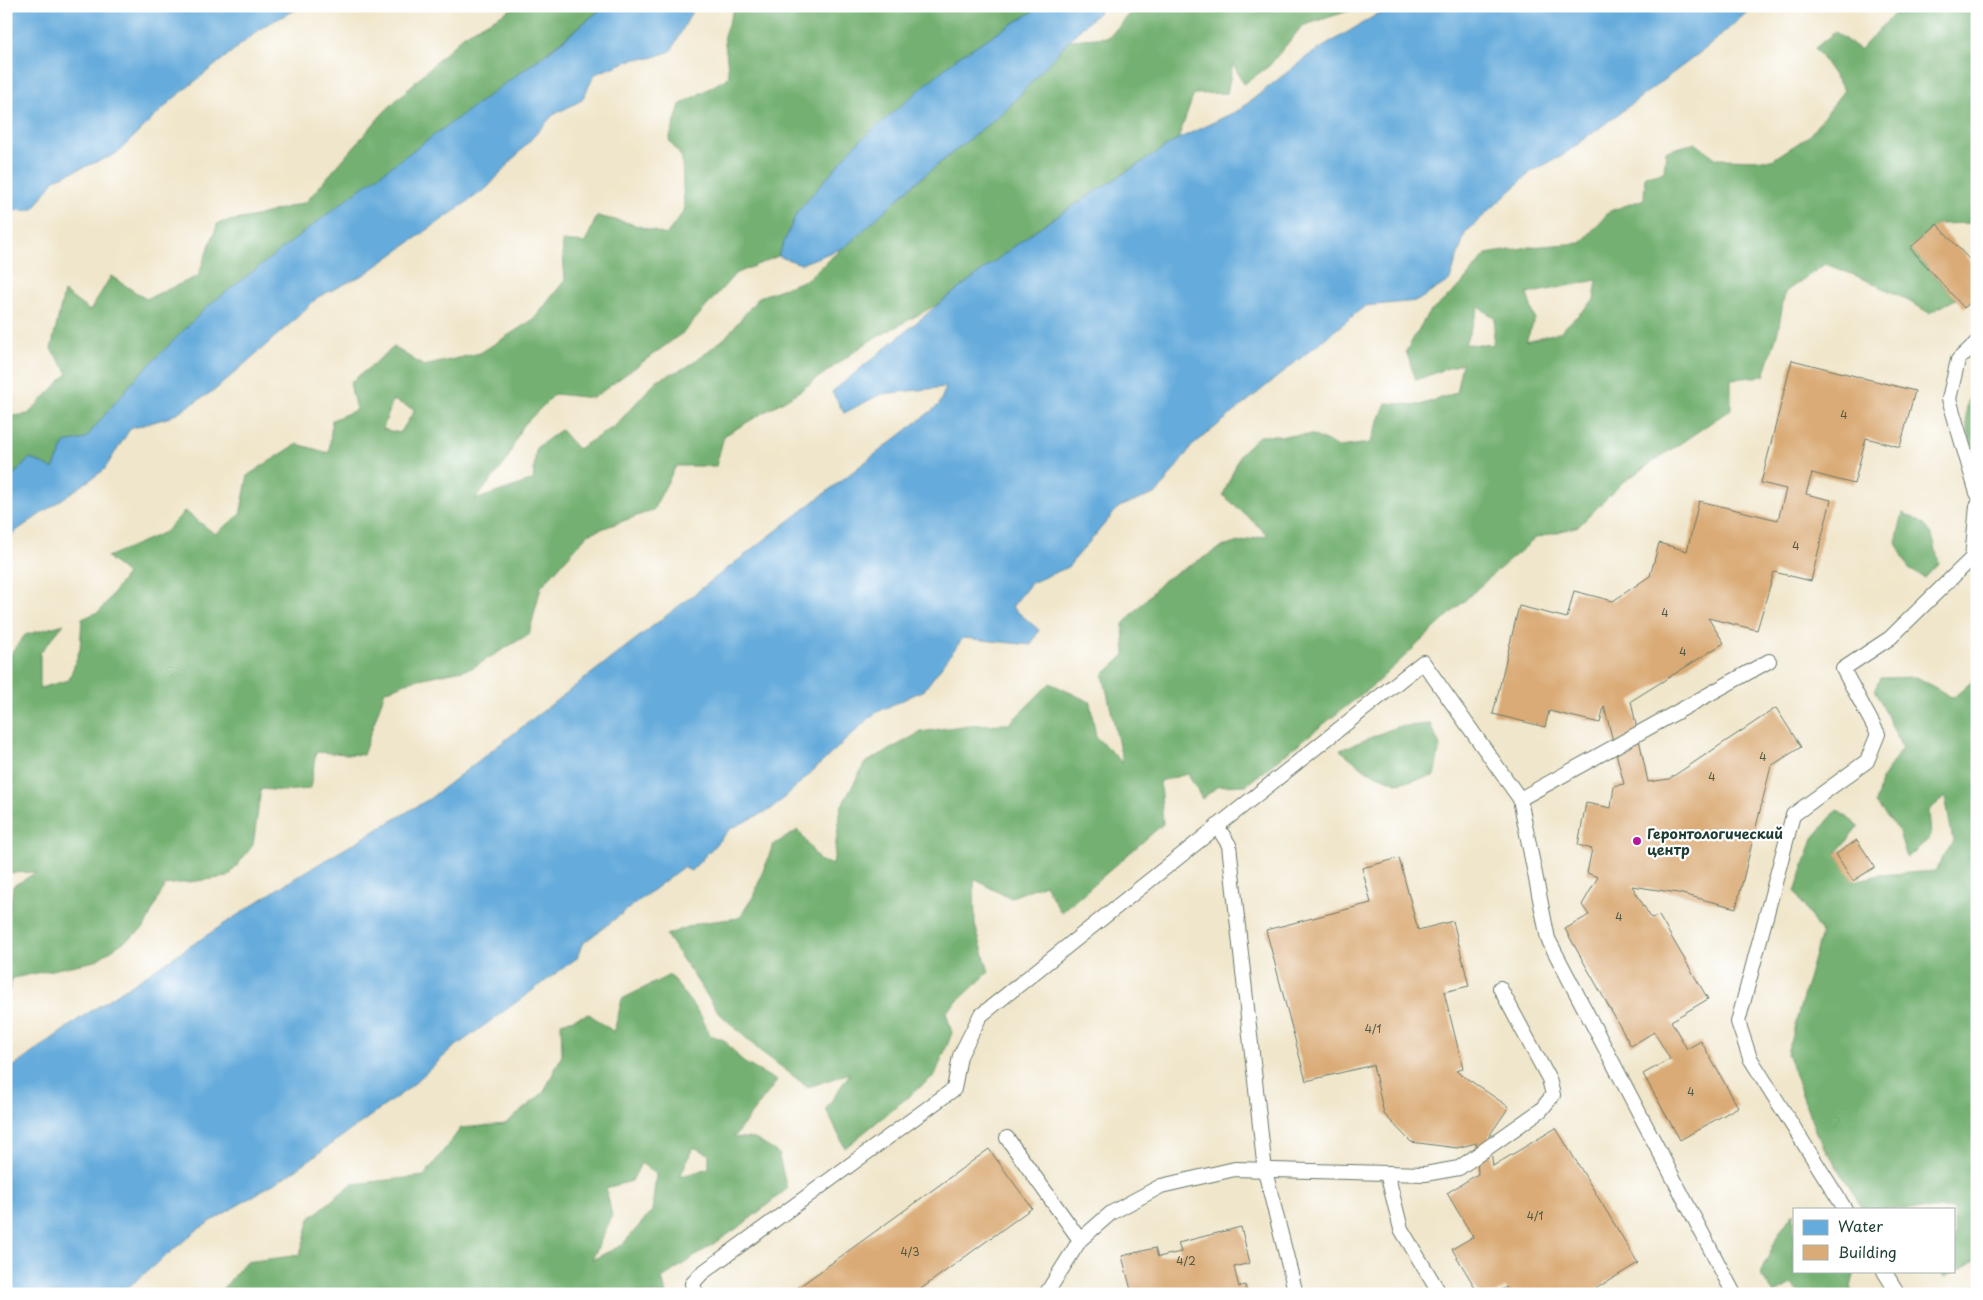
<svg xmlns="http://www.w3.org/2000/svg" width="1983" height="1300" font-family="'Playpen Sans',sans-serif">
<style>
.forest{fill:#73b071;stroke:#497652;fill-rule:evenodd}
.water{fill:#65abdb;stroke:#427488}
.building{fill:#daab76}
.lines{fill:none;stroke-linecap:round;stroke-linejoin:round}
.service-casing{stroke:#687869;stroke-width:16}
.service{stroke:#fff;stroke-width:14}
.poi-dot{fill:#b5179e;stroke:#fff;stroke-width:2}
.labels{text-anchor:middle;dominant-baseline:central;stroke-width:4.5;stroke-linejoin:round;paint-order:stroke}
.number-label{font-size:11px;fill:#4e5844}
.poi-label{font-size:14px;font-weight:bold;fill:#1f3d34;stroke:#fff;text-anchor:start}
</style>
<rect width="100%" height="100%" fill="#fff"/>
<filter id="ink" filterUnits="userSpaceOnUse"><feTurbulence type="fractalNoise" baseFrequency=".02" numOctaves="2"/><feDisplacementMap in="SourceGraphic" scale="10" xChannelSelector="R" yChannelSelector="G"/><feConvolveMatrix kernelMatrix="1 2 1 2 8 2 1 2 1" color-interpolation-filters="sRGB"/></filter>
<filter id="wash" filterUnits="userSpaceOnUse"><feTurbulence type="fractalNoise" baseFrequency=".0096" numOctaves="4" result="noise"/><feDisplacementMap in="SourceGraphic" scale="20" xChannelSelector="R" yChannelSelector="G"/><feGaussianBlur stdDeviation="1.12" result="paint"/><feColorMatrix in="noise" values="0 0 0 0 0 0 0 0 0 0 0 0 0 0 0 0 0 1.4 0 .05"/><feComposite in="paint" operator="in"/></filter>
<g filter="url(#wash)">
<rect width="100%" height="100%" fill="#f0e6cb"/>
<!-- forest -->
<g class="forest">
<path d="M517,6H605L134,380L85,440L65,443L53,469L30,458L6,483V417L28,414L68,373L51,349L64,292L90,311L111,276L146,299L198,276L218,223L252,217L306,202L383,113L464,35Z"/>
<path d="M735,6H1042L959,56L797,212L778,256L735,274L684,332L593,398L555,394L521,428L506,462L475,500L533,480L536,448L561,430L578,449L615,426L657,380L687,367L725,338L759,297L806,280L915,183L1008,108L1069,40L1109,37L1137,6H1364L1302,26L1269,66L1244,84L1233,64L1227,93L1194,94L1178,139L1037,229L940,303L868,342L797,393L724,436L716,466H676L653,510L588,534L541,587L529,634L472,668L414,680L385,691L363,755L316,752L310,789L283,791L261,789L253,845L228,877L165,885L144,928L95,961L13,978L6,999V911H9L13,886L37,872L6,873V656L8,657L25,635L64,624L40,653V688L69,680L80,649L82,619L100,611L127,574L107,557L165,532L185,511L215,534L240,515L248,475L297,444L329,453L332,420L356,410L350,383L394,347L424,366L480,353L534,319L565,280L562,241L585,243L597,216L629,223L666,235L684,211L682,158L669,140L680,105L729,77L724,35ZM393,400L415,410L400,433L383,429Z"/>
<path d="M1936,6H1977V223L1937,224L1910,248L1956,299L1929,313C1895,292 1862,277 1825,264L1785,292L1778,331L1764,376L1731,379V409L1622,483L1579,526L1536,538L1492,575L1376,683L1246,785L1218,786L1202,799L1188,774L1160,781L1163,824L1061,913L1045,884L1009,898L974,879L975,925L989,972L946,1012L952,1033L935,1075L845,1148L826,1109L850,1073L808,1087L759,1050L719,1013L666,935L699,923L739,918L753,897L773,845L798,830L819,860L833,865L841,807L865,763L921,732L968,725L1009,724L1050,683L1090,702L1096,737L1123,763L1103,675L1125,655L1123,624L1164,580L1224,546L1268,535L1223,495L1241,453L1259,436L1312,435L1339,447L1370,443L1386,403L1420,405L1456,393L1462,363L1416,380L1406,351L1427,315L1460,286L1486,254L1529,247L1581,243L1610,211L1644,199L1645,176L1664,172L1666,151L1695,143L1717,159L1772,160L1809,136L1844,90L1815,48L1835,32L1860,50L1894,14L1933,10ZM1597,280L1594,300L1560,332L1526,341L1535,319L1527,294ZM1479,307L1495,318L1493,345L1465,344Z"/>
<path d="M1977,385V460C1968,435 1958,407 1977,385Z"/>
<path d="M1903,513C1932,525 1932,533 1939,563L1925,578L1909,569L1896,542Z"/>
<path d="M1917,677L1953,698L1977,677V1259L1945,1278L1939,1271H1954V1209H1863L1816,1133L1787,1053L1821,933L1795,892L1813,838L1837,810L1859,826L1836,854L1854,881L1879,875L1935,871L1953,841L1945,797L1929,810L1931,837L1907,858L1898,829L1876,804L1881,780L1902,748L1875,689L1880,678Z"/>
<path d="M1430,724L1440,746L1434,776L1397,783L1367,771L1340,750L1396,727Z"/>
<path d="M670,975L701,1016L710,1035L724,1040L743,1062L777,1081L734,1137L755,1139L778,1153L787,1189L742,1225L662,1278L666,1294H219L245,1262L300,1255L310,1218L352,1184L424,1176L461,1128L505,1124L544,1092L562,1055L561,1023L589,1014L614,1032L622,999ZM693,1147L709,1154V1168L680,1177ZM641,1163L656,1174L652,1211L622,1245L592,1260L612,1216L606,1188L632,1181Z"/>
<path d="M1794,1212V1271H1855L1851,1287L1858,1294H1800L1791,1284L1774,1294L1760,1274L1779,1233Z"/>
</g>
<!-- water -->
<g class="water">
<path d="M6,6H303L264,26L173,99L116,154L55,179L33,210L6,211Z"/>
<path d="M605,6H695L671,51L651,58L634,59L595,74L582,100L553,115L487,188L365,274L318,297L292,322L215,390L170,417L130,429L104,470L6,538V483L30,458L53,469L65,443L85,439L134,380L208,306L360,189L547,53Z"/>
<path d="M1042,6H1105L1069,40L1008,108L915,183L845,247L801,264L778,256L797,212L856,144L959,56Z"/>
<path d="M1391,6H1754L1709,46L1562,156L1532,171L1465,233L1450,280L1417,301L1365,306L1192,446L1157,493L1119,507L1068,567L1031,583L1012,607L1039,630L1031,645L963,638L924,690L875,713L773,808L730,829L691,871L683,867L582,944L577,958L452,1049L408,1089L291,1173L197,1230L120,1294H6V1072L79,1019L285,884L429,799L939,405L946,387L881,394L844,413L832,392L940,303L1037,229L1178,139L1239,110L1308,56Z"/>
</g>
<g id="blocks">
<!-- building -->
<g class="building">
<path d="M1937,224L1977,268V297L1964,308L1910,248Z"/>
<path d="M1792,360L1915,391L1900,447L1866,438L1854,484L1812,473L1806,494L1831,500L1811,581L1774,572L1757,630L1708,618L1724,643L1631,701L1648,782L1669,779L1776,708L1801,747L1771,766L1736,908L1678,893L1632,886L1651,918L1659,916L1708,999L1671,1021L1687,1049L1701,1041L1738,1107L1680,1140L1643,1074L1670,1059L1654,1032L1631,1046L1565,929L1589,915L1582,905L1598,877L1587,873L1592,849L1578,845L1586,803L1611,808L1614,786L1624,784L1604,706L1600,723L1549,711L1545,727L1493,714L1519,606L1567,618L1574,591L1613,601L1650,576L1659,543L1687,551L1699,501L1778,520L1786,489L1761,483Z"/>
<path d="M1857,840L1875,867L1853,881L1836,854Z"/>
<path d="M1399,858L1418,930L1453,921L1469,986L1444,992L1463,1068L1456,1071L1509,1107L1489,1136L1493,1166L1556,1128L1638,1263L1587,1294H1509L1506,1287L1495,1294H1479L1452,1249L1473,1237L1447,1193L1478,1174L1476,1143L1457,1148L1411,1142L1384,1114L1373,1065L1306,1081L1266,930L1371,903L1362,868Z"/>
<path d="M989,1149L1032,1208L914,1294H789Z"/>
<path d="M1241,1227L1250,1263L1234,1267L1239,1287L1245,1285L1247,1294H1132L1122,1256L1155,1248L1158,1257L1181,1252L1178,1243Z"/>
<path d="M1977,1285V1294H1962Z"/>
</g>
</g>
</g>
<g filter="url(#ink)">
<use href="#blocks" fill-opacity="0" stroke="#687869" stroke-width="1"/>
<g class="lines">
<!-- service casing -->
<g class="service-casing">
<g id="service">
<path d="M1977,342L1958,360L1949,399L1977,493"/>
<path d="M1520,799L1769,661"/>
<path d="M1217,826L1229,845L1265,1171L1296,1294"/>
<path d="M1007,1138L1080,1240"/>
<path d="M1387,1173L1401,1229L1440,1294"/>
<path d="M1845,1209L1750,1058L1738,1022L1793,815L1867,761L1878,734L1843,669L1890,638L1972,558L1977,506"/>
<path d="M1884,1271L1898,1294"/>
<path d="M697,1294L692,1284L702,1273L954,1089L960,1056L980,1016L1423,662L1520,799L1548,939L1734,1294"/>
<path d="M1046,1294L1080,1240L1111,1213L1161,1186L1235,1169L1425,1174L1459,1168L1541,1110L1553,1095L1549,1079L1500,988"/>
</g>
</g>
<!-- service -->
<use href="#service" class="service"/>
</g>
</g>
<!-- markers -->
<circle class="poi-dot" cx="1637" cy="841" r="5"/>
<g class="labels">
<!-- number labels -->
<g class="number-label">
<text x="1844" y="414">4</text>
<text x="1796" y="545">4</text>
<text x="1665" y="612">4</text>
<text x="1683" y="651">4</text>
<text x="1763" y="756">4</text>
<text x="1712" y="776">4</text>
<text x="1619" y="916">4</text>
<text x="1373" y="1028">4/1</text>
<text x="1691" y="1091">4</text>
<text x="1535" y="1215">4/1</text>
<text x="910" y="1251">4/3</text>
<text x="1186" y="1260">4/2</text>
</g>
<!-- poi labels -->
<g class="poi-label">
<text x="1647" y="833">Геронтологический<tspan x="1647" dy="16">центр</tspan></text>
</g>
</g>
<!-- margin -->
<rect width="1983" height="1300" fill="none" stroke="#fff" stroke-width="25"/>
<!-- legend -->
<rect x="1793" y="1208" width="162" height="65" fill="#ffffff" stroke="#a5b1ae"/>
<rect x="1803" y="1220" width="25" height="15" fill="#65abdb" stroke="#a5b1ae"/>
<text x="1838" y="1232" font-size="15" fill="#1f3d34">Water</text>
<rect x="1803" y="1245" width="25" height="15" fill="#daab76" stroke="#a5b1ae"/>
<text x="1838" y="1258" font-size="15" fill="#1f3d34">Building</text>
</svg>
